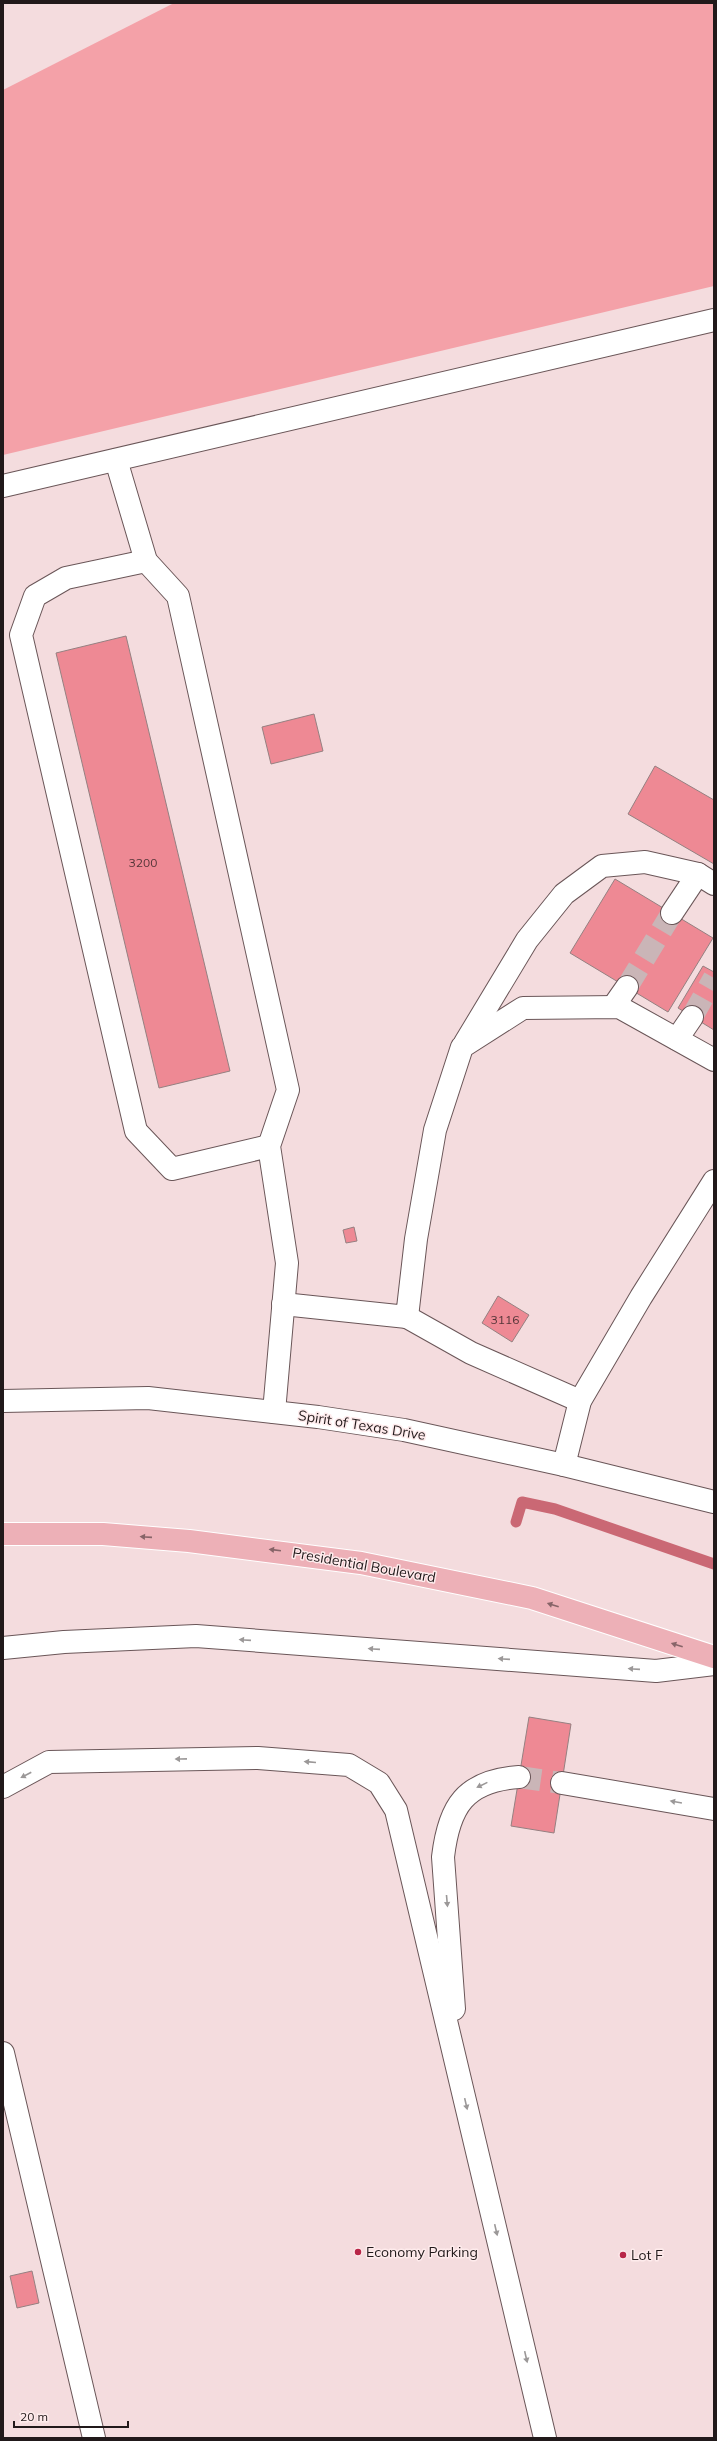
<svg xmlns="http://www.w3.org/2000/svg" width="717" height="2441" font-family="Mulish,sans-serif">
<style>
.green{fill:#f4a1a8}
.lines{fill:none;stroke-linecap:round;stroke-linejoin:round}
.stream{stroke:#ca6874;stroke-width:11}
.building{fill:#ee8994;stroke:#958081}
.minor-tunnel{stroke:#cab5b7;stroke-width:22;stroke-dasharray:22 11;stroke-linecap:butt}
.minor-casing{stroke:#6a5658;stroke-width:24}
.major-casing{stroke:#fff;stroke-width:24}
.minor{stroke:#fff;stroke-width:22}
.major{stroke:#edb0b7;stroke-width:22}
.oneway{fill:#876468}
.oneway2{fill:#9b9898}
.poi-dot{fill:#b82648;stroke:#feebec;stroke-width:1.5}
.labels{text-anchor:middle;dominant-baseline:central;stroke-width:3;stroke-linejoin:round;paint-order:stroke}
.number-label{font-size:12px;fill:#543538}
.street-label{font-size:14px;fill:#21191a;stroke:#feebec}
.poi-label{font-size:14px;fill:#21191a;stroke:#feebec;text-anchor:start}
</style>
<rect width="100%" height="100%" fill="#f4dcde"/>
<!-- green -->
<path class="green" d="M174,3H714V286L3,455V90Z"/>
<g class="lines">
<!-- stream -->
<path class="stream" d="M516,1522L522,1502L555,1509L714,1564"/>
</g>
<!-- building -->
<g class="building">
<path d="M126,636L230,1071L159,1088L56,653Z"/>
<path d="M314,714L323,751L271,764L262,727Z"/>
<path d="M655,766L714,800V864L628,814Z"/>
<path d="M615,879L713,938L668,1012L570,953Z"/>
<path d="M703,966L714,972V1030L678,1008Z"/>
<path d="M354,1227L357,1241L346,1243L343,1230Z"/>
<path d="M498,1296L529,1315L512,1342L482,1323Z"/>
<path d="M529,1717L571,1724L554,1833L511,1826Z"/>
<path d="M32,2271L39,2303L17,2308L10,2276Z"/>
</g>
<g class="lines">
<!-- minor-tunnel -->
<g class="minor-tunnel">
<path d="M627,987L672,913"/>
<path d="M692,1017L714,978"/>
<path d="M519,1777L562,1783"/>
</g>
<!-- minor casing -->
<g class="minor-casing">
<g id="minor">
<path d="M116,460L146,561L178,596L288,1090L269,1146L287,1263L274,1412"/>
<path d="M3,486L714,320"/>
<path d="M146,561L66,578L35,596L21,635L136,1131L172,1169L269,1146"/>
<path d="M672,913L698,874"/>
<path d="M613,1007L627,987"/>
<path d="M677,1039L692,1017"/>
<path d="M465,1043L527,940L564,894L602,866L645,862L698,874L714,884"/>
<path d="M283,1304L407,1317L416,1239L435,1130L462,1047L523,1008L619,1007L714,1060"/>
<path d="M407,1317L471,1353L580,1401"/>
<path d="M3,1401L148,1398L318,1417L404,1430L564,1465L714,1502"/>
<path d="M564,1465L580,1401L641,1297L714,1181"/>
<path d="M3,1648L64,1642L196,1636L656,1671L714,1664"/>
<path d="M562,1783L714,1809"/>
<path d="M3,1787L49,1762L258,1758L349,1765L379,1783L396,1810L545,2438"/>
<path d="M454,2009L443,1857C449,1806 465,1781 519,1777"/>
<path d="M3,2053L94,2438"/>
</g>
</g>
<!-- major casing -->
<g class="major-casing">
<path id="major" d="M3,1534H103L189,1541L361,1563L532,1598L714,1657"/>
</g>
<!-- minor -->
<use href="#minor" class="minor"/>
<!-- major -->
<use href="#major" class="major"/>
</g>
<!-- one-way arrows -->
<defs><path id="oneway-solid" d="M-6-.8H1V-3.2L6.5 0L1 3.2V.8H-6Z"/></defs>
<g class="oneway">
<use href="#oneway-solid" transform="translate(146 1537) rotate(-176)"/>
<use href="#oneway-solid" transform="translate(275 1550) rotate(-173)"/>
<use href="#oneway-solid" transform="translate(553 1605) rotate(-162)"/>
<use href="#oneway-solid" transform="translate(677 1645) rotate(-162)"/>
</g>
<g class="oneway2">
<use href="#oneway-solid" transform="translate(245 1640) rotate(-176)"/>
<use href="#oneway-solid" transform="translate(374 1649) rotate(-176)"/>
<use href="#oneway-solid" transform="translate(504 1659) rotate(-176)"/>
<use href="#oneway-solid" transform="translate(634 1669) rotate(-176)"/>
<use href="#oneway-solid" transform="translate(181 1759) rotate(179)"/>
<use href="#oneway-solid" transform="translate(310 1762) rotate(-175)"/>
<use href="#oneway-solid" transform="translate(26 1775) rotate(152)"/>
<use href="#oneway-solid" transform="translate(482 1785) rotate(154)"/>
<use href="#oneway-solid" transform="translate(676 1802) rotate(-170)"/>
<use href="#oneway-solid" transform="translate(447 1901) rotate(85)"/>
<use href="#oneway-solid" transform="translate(466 2104) rotate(77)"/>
<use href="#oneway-solid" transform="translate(496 2230) rotate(77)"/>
<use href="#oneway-solid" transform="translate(526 2357) rotate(77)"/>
</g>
<!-- markers -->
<g class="poi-dot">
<circle cx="358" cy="2252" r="4"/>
<circle cx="623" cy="2255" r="4"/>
</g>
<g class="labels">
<!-- number labels -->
<g class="number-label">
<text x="143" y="862">3200</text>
<text x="505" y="1319">3116</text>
</g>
<!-- street labels -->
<g class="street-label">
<text transform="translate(362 1425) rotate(9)">Spirit of Texas Drive</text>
<text transform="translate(364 1565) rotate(10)">Presidential Boulevard</text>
</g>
<!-- poi labels -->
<g class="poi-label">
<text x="366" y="2252">Economy Parking</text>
<text x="631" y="2255">Lot F</text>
</g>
</g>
<!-- border -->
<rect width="717" height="2441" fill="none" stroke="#21191a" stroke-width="8"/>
<!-- scale -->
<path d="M14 2421v6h114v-6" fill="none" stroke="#21191a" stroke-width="2"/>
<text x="20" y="2421" font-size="12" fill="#21191a" stroke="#feebec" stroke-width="3" paint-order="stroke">20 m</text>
</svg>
